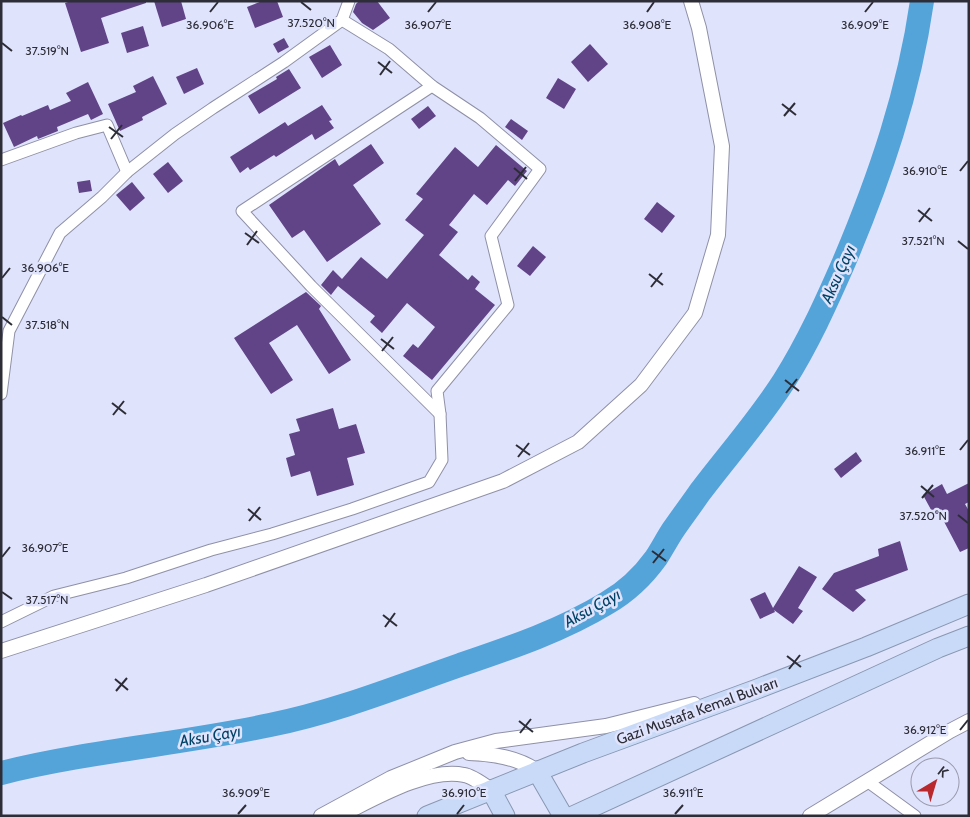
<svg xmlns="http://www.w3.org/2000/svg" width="970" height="817" font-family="Cabin,sans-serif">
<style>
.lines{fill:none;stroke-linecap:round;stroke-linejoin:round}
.river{stroke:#54a4da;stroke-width:24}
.building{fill:#614387}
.minor-casing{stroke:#8e90a7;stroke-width:13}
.tertiary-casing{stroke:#8e90a7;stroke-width:16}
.trunk-casing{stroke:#8897b2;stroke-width:21}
.minor{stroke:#fff;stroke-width:11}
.tertiary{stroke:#fff;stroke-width:14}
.trunk{stroke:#c8daf7;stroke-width:19}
.ticks{fill:none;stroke:#2c2d37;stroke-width:2}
.labels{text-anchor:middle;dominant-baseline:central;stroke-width:5;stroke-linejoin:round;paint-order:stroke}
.street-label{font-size:15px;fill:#2c2d37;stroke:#e0e3fc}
.water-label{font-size:16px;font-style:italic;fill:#004366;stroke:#e0e3fc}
.ticks-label{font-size:12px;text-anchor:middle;fill:#2c2d37;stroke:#e0e3fc;stroke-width:5;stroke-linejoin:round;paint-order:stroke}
</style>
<rect width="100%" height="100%" fill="#e0e3fc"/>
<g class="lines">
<!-- river -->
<path class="river" d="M1,773C89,751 181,744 270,725C335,712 397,687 460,665C510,648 561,631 607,603C626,592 643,576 656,558C662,549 667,539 673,530C682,517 691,505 700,492C728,455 759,420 784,381C808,343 826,303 844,262C880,177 909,92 922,1"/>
</g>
<!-- building -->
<g class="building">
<path d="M71,1H146V3L101,18L109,43L81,52L65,3Z"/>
<path d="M154,1H181L186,19L162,27Z"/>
<path d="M262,1H277L283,17L255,28L247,7Z"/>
<path d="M359,1H377L390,18L373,30L362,23L353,12L356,4Z"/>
<path d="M143,26L149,46L127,53L121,33Z"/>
<path d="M284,38L289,47L278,53L273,44Z"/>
<path d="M590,44L608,64L588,82L571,62Z"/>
<path d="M330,45L342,65L322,78L309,57Z"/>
<path d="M197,68L204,84L184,94L176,77Z"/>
<path d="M289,69L301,88L259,114L248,96L277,79L276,77Z"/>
<path d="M153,76L167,104L142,117L143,120L120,131L108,104L136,92L133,86Z"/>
<path d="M558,78L576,89L564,109L546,98Z"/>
<path d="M88,82L103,114L91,120L88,114L57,127L58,131L38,139L37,136L14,147L3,123L21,115L22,116L48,105L50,110L71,101L66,93Z"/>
<path d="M322,105L332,120L329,121L334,128L315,140L312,134L276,157L274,155L250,170L248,167L240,173L230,157L285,122L288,126Z"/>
<path d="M428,106L436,116L419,129L411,119Z"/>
<path d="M511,119L528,131L522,140L505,127Z"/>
<path d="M371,144L384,163L353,185L381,224L327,262L304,230L292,238L269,205L335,159L339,166Z"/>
<path d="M496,145L527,171L515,186L508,180L487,205L474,194L449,225L458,232L439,255L468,280L472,275L480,282L475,289L495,305L432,380L403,356L413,344L418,348L435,327L407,303L382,333L370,322L375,316L338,286L331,295L321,285L333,270L342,279L361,257L387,279L424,235L405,220L423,199L416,194L455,147L478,167Z"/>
<path d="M168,162L183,181L168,193L153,174Z"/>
<path d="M90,180L92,191L79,193L77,182Z"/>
<path d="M132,182L145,198L130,211L116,195Z"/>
<path d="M657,202L675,216L662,233L644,219Z"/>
<path d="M533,246L546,257L530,276L517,266Z"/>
<path d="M306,292L321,306L319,309L351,360L329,374L297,325L269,343L293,380L271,394L234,338Z"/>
<path d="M333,408L339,429L356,424L365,453L347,458L354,485L317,496L310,471L291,477L286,458L295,455L289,434L300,431L296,419Z"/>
<path d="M856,452L862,461L841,478L834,469Z"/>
<path d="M969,483V502L965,504L969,511V548L960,552L940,514L935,517L923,495L942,484L947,494Z"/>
<path d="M900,541L908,570L855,590L866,600L853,612L822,589L834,573L879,556L878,549Z"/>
<path d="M799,566L817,577L798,608L803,611L793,624L774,610L775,612L760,619L750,599L765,592L773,608Z"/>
</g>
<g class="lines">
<!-- minor casing -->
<g class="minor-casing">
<g id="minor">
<path d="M432,86L242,211L311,286L440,414"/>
<path d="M1,160L76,133L107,125L127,172"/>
<path d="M1,394L9,331L60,233L102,197L127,172L175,134L213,108L284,62L342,20L349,1"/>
<path d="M1,622L54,596L126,578L211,550L272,534L352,509L429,482L442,460L440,414L437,391L508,305L491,236L540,169L480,118L432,86L389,49L342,20"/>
<path d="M867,781L915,816"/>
</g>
</g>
<!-- tertiary casing -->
<g class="tertiary-casing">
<g id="tertiary">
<path d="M1,651L206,585L503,481L578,442L641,385L695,313L718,235L722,146L699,28L691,1"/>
<path d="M469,753C492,754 517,757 537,771"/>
<path d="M321,816L391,778L455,752L496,741L606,726L694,704"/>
<path d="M339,816C372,800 427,767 464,775C472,776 484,785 491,790"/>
<path d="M810,816L950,731L969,721"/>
</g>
</g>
<!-- trunk casing -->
<g class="trunk-casing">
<g id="trunk">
<path d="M537,771L563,816"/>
<path d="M491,790L505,816"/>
<path d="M427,816L583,753L757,689L866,647L969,604"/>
<path d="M573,816L938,648L969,636"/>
</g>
</g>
<!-- minor -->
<use href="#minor" class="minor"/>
<!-- tertiary -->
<use href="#tertiary" class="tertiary"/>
<!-- trunk -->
<use href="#trunk" class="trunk"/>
</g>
<!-- ticks -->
<path class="ticks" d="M301,2L311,10M210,12L218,2M428,12L436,2M647,12L654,2M865,12L873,2M2,43L12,51M378,62L392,73M380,75L390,61M782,104L796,115M784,116L795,103M109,127L123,137M111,139L122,125M514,168L527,179M960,171L968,161M515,181L526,167M918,210L932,221M919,222L930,208M245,233L259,243M958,241L968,249M247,245L257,231M649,274L663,285M2,278L10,268M651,287L662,273M2,317L12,325M381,339L394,349M382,351L393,337M785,380L799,391M786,393L797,379M112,403L126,414M113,415L124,401M516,445L530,455M960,450L968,440M518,457L529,443M921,486L934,497M922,498L933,485M248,509L261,520M958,515L968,523M249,521L260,507M652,551L666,561M2,557L10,547M653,563L664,549M2,592L12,599M383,615L397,626M385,627L395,613M787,656L801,667M789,669L800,655M115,679L128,690M116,691L127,678M519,721L533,732M960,730L968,720M520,733L531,719M238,814L246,805M457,814L464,805M675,814L683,805"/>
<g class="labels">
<!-- street labels -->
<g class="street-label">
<text transform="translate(697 711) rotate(-20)">Gazi Mustafa Kemal Bulvarı</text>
</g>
<!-- water labels -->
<g class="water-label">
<text transform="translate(838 274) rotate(-66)">Aksu Çayı</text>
<text transform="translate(592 608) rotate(-29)">Aksu Çayı</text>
<text transform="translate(210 736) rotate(-10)">Aksu Çayı</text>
</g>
</g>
<g class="ticks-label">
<text x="311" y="27">37.520°N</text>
<text x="428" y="29">36.907°E</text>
<text x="647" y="29">36.908°E</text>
<text x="865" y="29">36.909°E</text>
<text x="210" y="29">36.906°E</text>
<text x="47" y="55">37.519°N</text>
<text x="925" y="175">36.910°E</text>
<text x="923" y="245">37.521°N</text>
<text x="45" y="272">36.906°E</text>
<text x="47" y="329">37.518°N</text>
<text x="925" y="455">36.911°E</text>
<text x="923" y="520">37.520°N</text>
<text x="45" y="552">36.907°E</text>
<text x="47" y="604">37.517°N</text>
<text x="925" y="734">36.912°E</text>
<text x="246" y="797">36.909°E</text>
<text x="464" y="797">36.910°E</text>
<text x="683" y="797">36.911°E</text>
</g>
<!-- border -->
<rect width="970" height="817" fill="none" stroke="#2c2d37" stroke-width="5"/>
<!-- north arrow -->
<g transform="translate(935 782) rotate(38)"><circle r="24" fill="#e0e3fc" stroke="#989aad"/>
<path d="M0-4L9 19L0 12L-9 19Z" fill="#b8282d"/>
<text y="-8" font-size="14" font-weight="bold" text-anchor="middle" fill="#2c2d37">K</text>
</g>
</svg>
